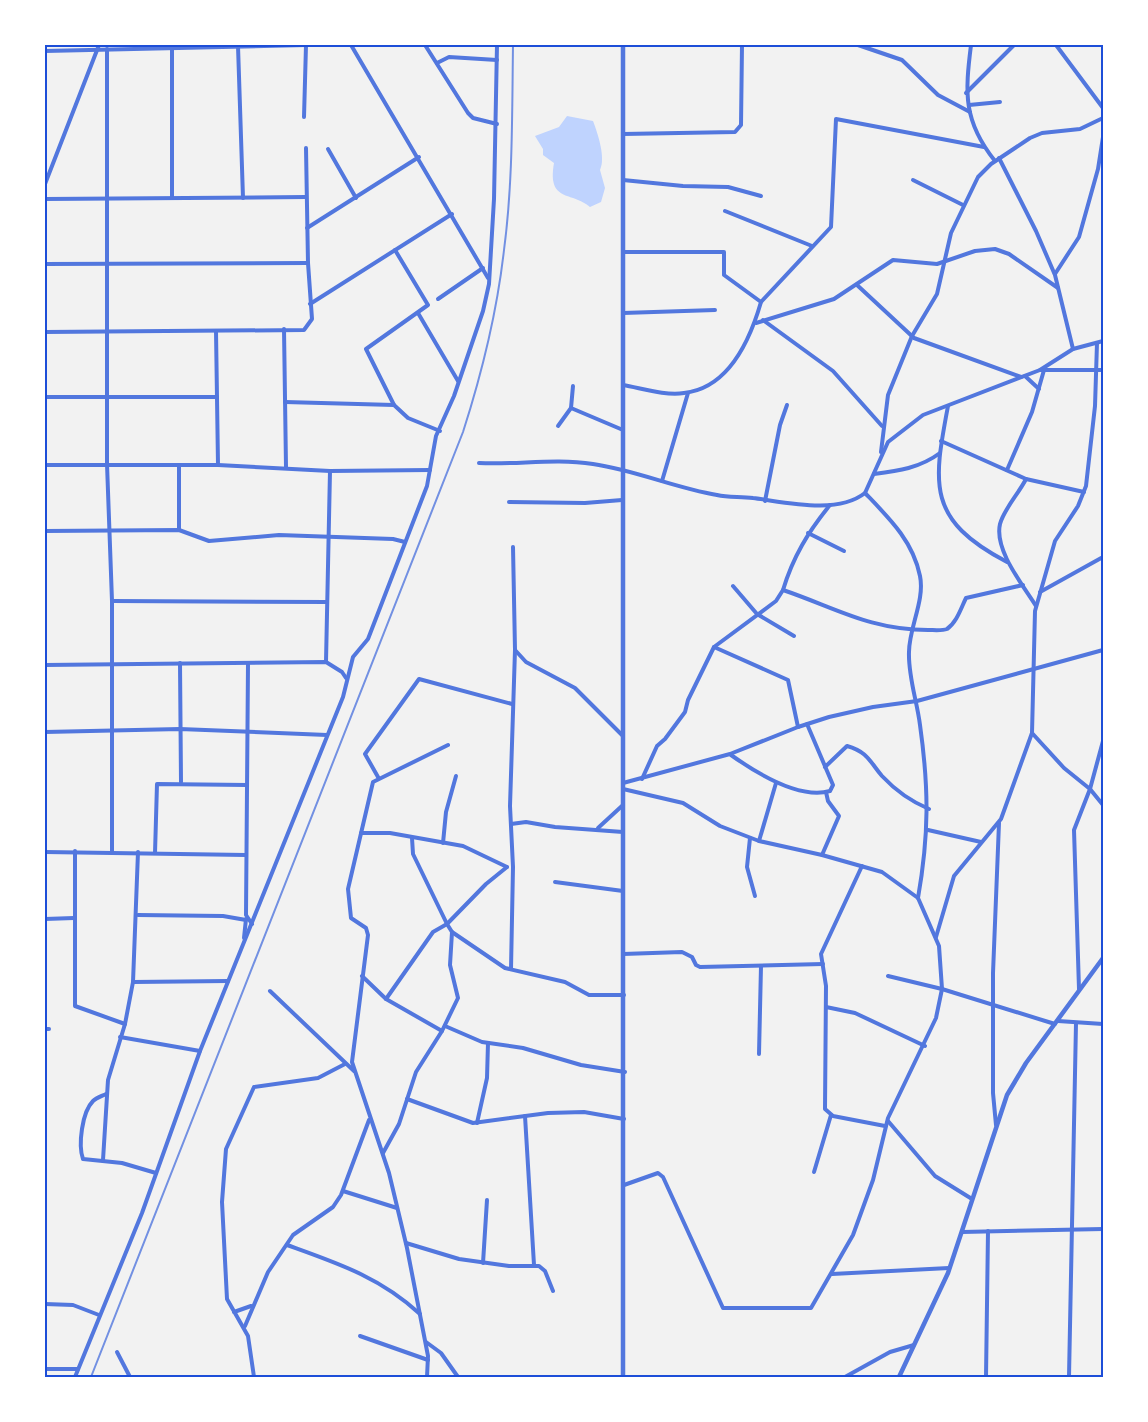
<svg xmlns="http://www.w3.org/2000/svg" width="1148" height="1422" font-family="Spectral,serif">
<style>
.water{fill:#bfd3fe}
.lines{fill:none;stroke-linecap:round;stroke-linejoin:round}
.minor{stroke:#5277de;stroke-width:4}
.tertiary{stroke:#5277de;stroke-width:4.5}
.rail{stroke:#7290e2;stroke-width:2}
.neatline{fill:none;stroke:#1d4ed8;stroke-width:2}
</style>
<rect width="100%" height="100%" fill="#f2f2f2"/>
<!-- water -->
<path class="water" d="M567,116L593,121C598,134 606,158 600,170L605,188L601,202L590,207C572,191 547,203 554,163L543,155V149L535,136L559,127Z"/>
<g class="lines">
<!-- minor -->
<g class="minor">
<path d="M351,45L488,278"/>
<path d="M425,45L468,113L473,118L497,124"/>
<path d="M858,45L902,60L938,95L970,112"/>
<path d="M971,45C965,93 963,121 995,161"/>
<path d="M1056,45L1103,108"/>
<path d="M238,46L243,198"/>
<path d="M107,49V464L112,601V852"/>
<path d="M45,51L306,45"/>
<path d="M437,63L449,57L497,60"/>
<path d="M966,93L1014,45"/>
<path d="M969,105L1000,102"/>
<path d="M304,117L306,45"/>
<path d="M623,134L735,132L741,125L742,45"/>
<path d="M328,149L356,198"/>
<path d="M999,158L1036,231L1055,275L1073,349"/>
<path d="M623,180L683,186L728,187L761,196"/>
<path d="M913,180L963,205"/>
<path d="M45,184L99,45"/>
<path d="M172,198V47"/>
<path d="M45,199L306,197"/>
<path d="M725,211L812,246"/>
<path d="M307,228L419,157"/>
<path d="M45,264L308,263"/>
<path d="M1055,274L1079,237L1098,169L1103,137"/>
<path d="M857,285L914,338L1021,377"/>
<path d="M438,299L483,268"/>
<path d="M761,302L831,227L836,119L984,147"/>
<path d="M310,304L452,214"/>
<path d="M418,313L458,381"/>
<path d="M623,313L715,310"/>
<path d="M763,320L833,371L882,426"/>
<path d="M756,323L834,299L893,260L937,264L975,251L995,249L1009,254L1058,288"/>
<path d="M284,329L286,467"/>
<path d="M216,331L218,465"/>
<path d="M45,332L304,330L312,319L308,263L306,148"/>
<path d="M1040,370L1073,349L1103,341"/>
<path d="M1025,376L1039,389"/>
<path d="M623,385C641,388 665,396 684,393C729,388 750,340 761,302L724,275V252H623"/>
<path d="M573,386L571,408L623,430"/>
<path d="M45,397H217"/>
<path d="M285,402L394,405L408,418L440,431"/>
<path d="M394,405L366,349L428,305L395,250"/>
<path d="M948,406C933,485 927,520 1007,562"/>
<path d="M558,426L571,408"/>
<path d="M941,441L1026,479L1084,492"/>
<path d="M881,452L888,395L912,336L937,294L951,233L978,177L991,164L1030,138L1042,133L1080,129L1103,118"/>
<path d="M479,463C518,465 554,458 593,464C635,470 675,488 717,495C729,498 741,496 753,498C785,502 837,515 865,493L888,442L923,415L1040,370H1103"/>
<path d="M45,465H218L330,471L430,470"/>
<path d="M1007,470L1032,412L1044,370"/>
<path d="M874,474C898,471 920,468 940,453"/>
<path d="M1026,479C1019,493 1004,509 1000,524C994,550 1023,585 1036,606"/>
<path d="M662,481L688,393"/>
<path d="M865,493C889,518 913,541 920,576C925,600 909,628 909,652C908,676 917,701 920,725C929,789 929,835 918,898"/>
<path d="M765,501L780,425L787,405"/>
<path d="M509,502L585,503L622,500"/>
<path d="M179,530V465"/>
<path d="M45,531L179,530L209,541L279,535L393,539L405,542"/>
<path d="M808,533L844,551"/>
<path d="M513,547L515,650L526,662L575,688L622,735"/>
<path d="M733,586L757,614L794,636"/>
<path d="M783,590C793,557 808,532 830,505"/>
<path d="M1040,592L1103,557"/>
<path d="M112,601L327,602"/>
<path d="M714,647L788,680L798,727"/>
<path d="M326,662L330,471"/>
<path d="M180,663L181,782"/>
<path d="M248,664L246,915L252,924"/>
<path d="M45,665L326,662L342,672L346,678"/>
<path d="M45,732L180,729L327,735"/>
<path d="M1032,733L1064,768L1090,789L1103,805"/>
<path d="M731,755C755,772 798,800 830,791L833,785L807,724"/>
<path d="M825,767L847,746C868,752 870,762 882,776C896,791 910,801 929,809"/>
<path d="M378,777L365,754L419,679L512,704"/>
<path d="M642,779L657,746L665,739L685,712L688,700L714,647L776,601L783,590C836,608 870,630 928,630C934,630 942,631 947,629C957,622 961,608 966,598L1023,585"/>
<path d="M623,783L730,754L798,727L829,717L873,707L917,701L1103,650"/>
<path d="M623,789L683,803L720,826L759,841L822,855L882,872L918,898L939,946L942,989L936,1018L888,1118L873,1180L853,1235L811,1308H723L663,1177L658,1173L624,1185"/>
<path d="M511,824L526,822L555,827L623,832"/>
<path d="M598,828L623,805"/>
<path d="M928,830L981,842"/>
<path d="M361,833H390L463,846L507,867"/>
<path d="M412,838L413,854L447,924L452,932L505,968L565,982L589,995H624"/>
<path d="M750,838L747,867L755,896"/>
<path d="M759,841L776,783"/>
<path d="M443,843L446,812L456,776"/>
<path d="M75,851V1006L125,1024"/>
<path d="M45,852L246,855"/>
<path d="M155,853L157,784L247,785"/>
<path d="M822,855L839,816L828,801L826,792"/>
<path d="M862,866L821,954L826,986L825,1109L833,1116L885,1126"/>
<path d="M555,882L623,891"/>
<path d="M138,915L223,916L246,920"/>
<path d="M45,919L74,918"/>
<path d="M936,937L954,876L1001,819L1032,733L1035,611L1055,541L1078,506L1086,486L1095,406L1097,343"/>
<path d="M244,938L246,919"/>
<path d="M623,954L682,952L692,957L696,965L700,967L823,964"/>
<path d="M511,969L513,867L510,806L515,650"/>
<path d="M362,976L386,999L442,1031"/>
<path d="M888,976L942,989L1055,1024"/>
<path d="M133,982L228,981"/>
<path d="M1079,989L1074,830L1090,789L1103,741"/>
<path d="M270,991L354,1071"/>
<path d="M386,999L433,932L447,924L486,884L507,867"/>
<path d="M826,1007L855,1013L925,1046"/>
<path d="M1058,1021L1103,1024"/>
<path d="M445,1026L482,1042L523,1048L581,1065L625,1072"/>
<path d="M45,1029H49"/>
<path d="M120,1037L200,1051"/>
<path d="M759,1054L761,966"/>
<path d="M106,1094C102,1096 96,1098 93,1101C82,1112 78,1145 83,1159L122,1163L156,1173"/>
<path d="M407,1099L473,1123L548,1113L584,1112L624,1119"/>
<path d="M525,1116L534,1265"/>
<path d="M888,1121L935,1176L972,1199"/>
<path d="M477,1123L487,1078L488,1043"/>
<path d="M996,1125L993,1093V973L999,823"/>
<path d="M383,1153L399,1124L416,1072L442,1031L458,998L450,965L452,932"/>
<path d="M103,1160L108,1080L125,1024L133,982L138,852"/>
<path d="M814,1172L831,1115"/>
<path d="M343,1191L397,1208"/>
<path d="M962,1232L1103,1229"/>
<path d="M406,1243L459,1259L509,1266H539L545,1271L553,1291"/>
<path d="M287,1245C337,1263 380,1277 420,1314"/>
<path d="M483,1263L487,1200"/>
<path d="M832,1274L949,1268"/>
<path d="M45,1304L73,1305L99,1315"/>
<path d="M234,1312L251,1306"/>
<path d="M245,1326L268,1272L293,1235L333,1207L341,1195L369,1120"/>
<path d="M360,1336L428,1360"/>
<path d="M426,1342L441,1353L458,1377"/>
<path d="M117,1352L130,1377"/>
<path d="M45,1369H78"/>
<path d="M75,1377L142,1213L200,1051L343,697L353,657L368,639L427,486L436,436L454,396L483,311L489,284L494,199L497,45"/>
<path d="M254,1377L248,1336L227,1299L222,1202L226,1149L254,1087L318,1078L345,1064"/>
<path d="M427,1377L428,1356L407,1248L389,1173L352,1062L368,935L366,928L351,918L348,889L373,782L448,745"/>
<path d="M845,1377L890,1352L914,1345"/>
<path d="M986,1377L988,1231"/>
<path d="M1069,1377L1076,1023"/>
</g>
<!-- tertiary -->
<g class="tertiary">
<path d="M623,45V1377"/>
<path d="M899,1377L948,1273L1007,1095L1026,1063L1103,958"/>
</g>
<!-- rail -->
<path class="rail" d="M91,1377L463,432C482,373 497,312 504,250C513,182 512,113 513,45"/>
</g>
<!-- border -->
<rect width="1148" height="1422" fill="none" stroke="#ffffff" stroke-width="93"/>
<rect x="46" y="46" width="1056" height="1330" class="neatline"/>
</svg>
